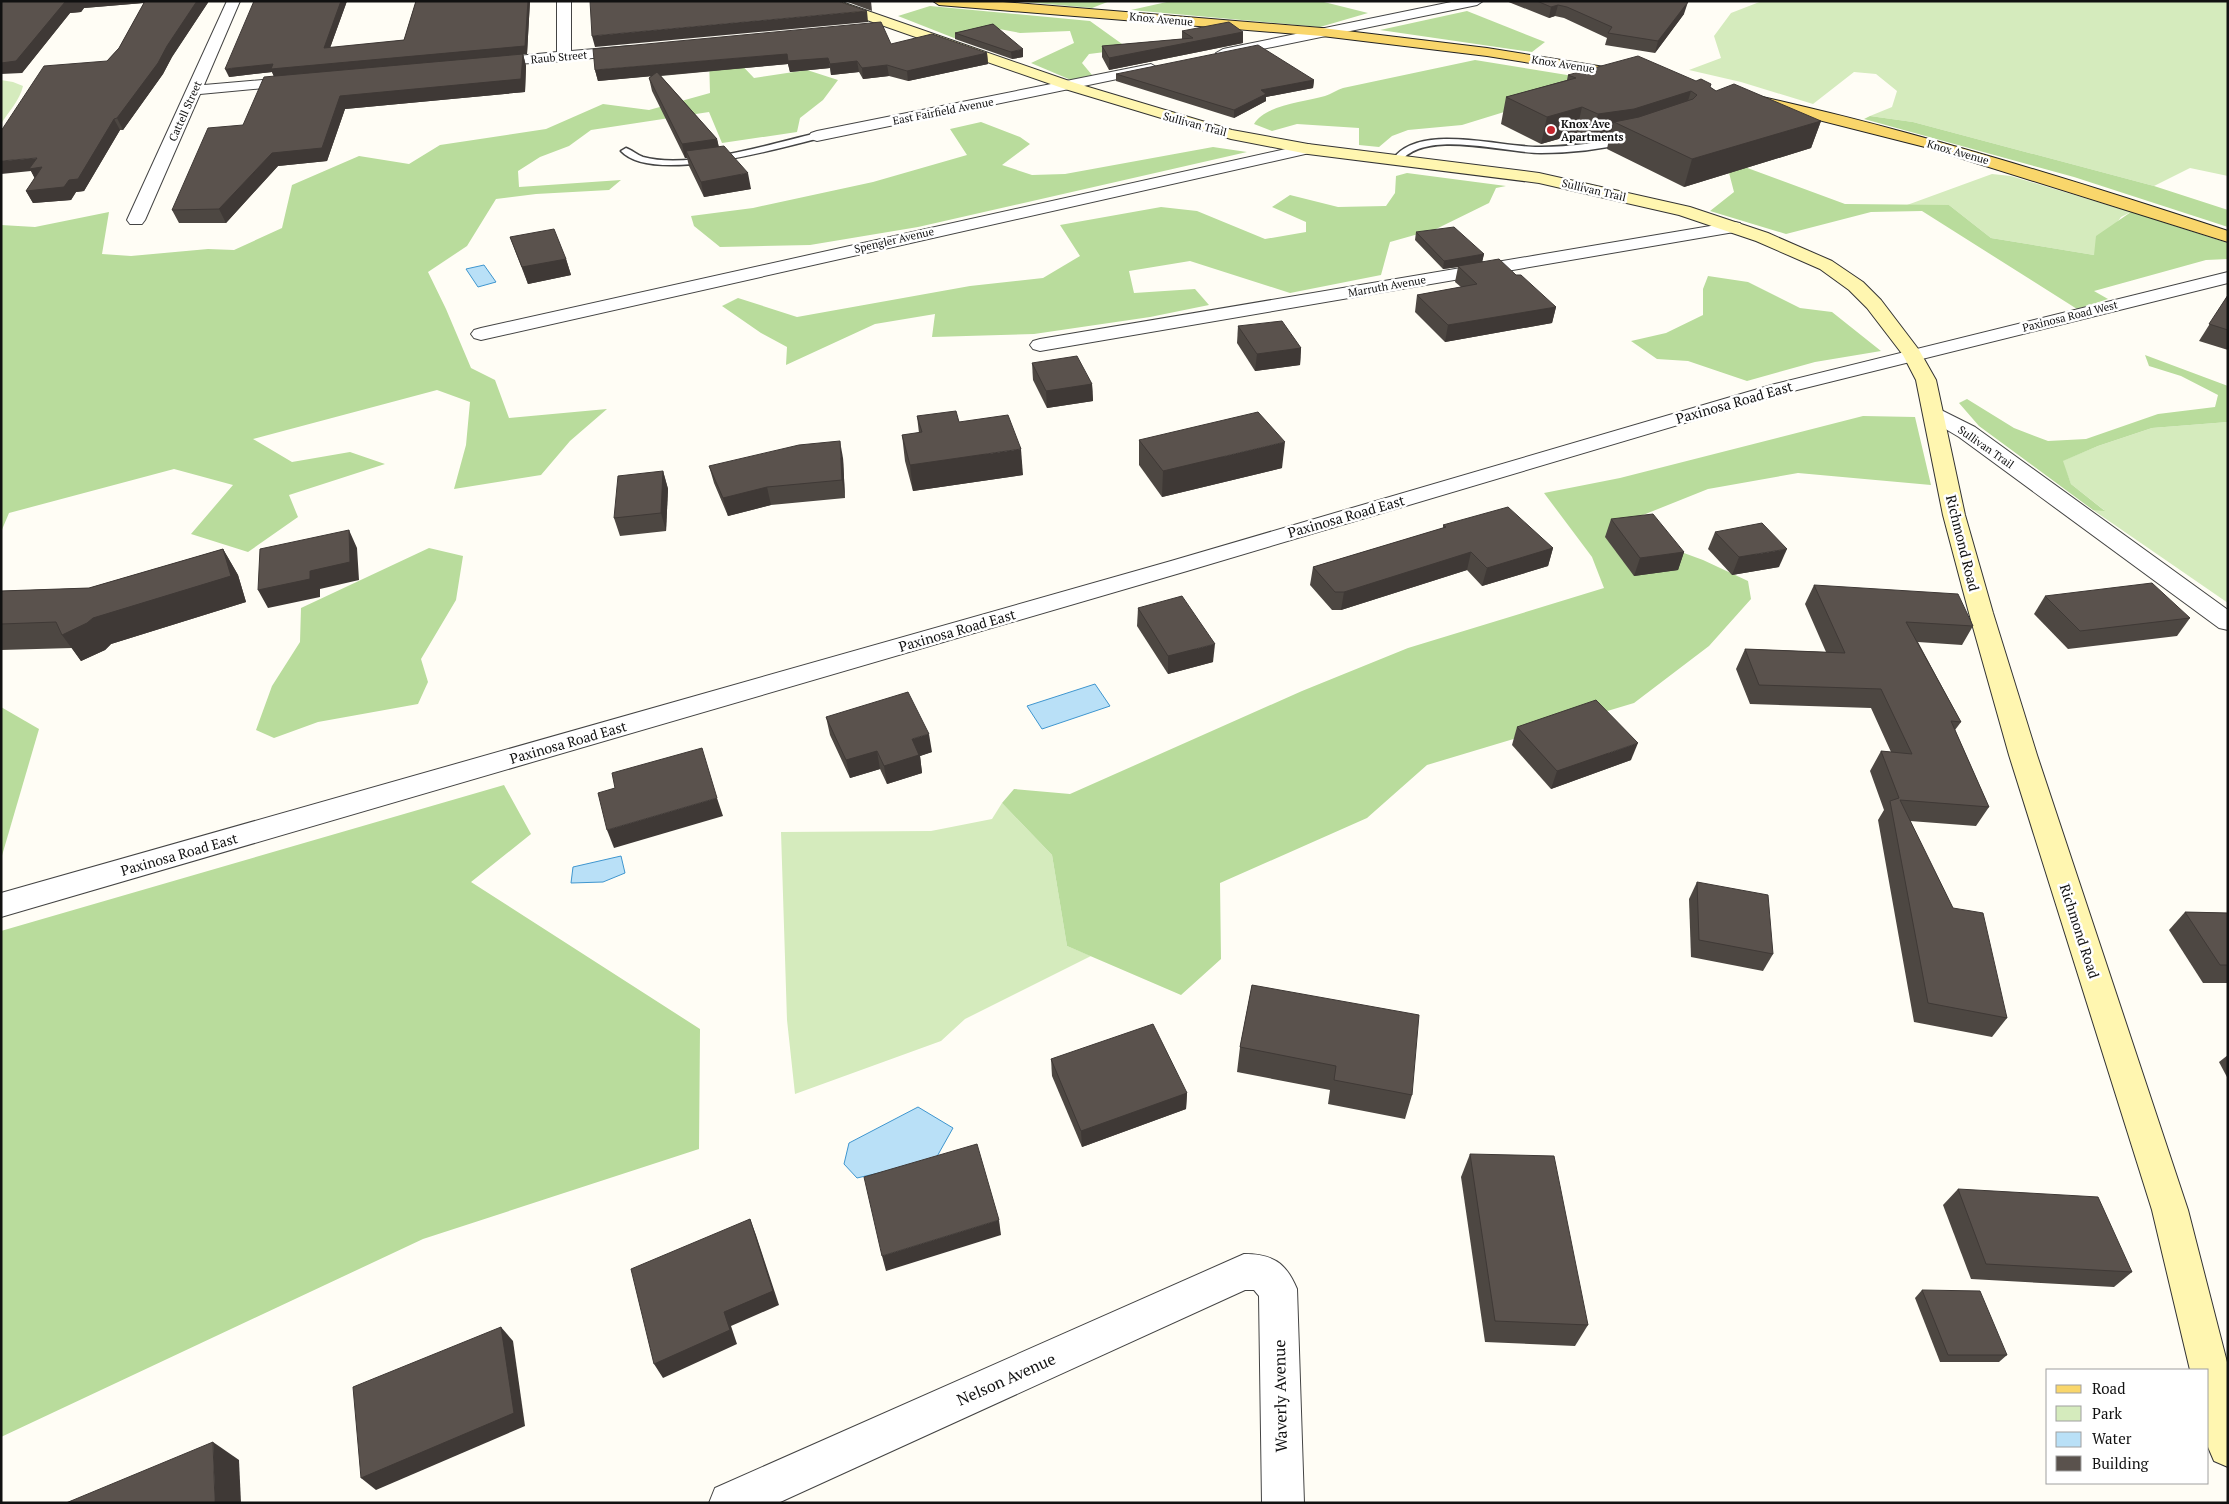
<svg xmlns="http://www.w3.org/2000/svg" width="2229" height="1504" font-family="'PT Serif',serif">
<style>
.green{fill:#d5ebbd}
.forest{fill:#b9dc9c}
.water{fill:#b9e0f7;stroke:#3f96cf}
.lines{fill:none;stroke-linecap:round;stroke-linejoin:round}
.lane-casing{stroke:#444;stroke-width:3}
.street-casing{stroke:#444;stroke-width:2}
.secondary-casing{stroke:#333;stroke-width:2}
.primary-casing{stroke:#222;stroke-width:2}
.lane{fill:#fff;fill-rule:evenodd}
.street{fill:#fff;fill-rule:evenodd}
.secondary{fill:#fff6b0;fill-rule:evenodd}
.primary{fill:#f9d66b;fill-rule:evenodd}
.wall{fill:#4d4742}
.shaded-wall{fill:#3f3936}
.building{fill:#5a524d;stroke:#3f3936}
.poi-dot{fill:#c4262e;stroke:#fff;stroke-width:2}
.labels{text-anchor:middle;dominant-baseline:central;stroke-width:5;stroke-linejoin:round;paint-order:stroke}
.far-street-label{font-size:11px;fill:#111;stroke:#fff}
.far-poi-label{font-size:11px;font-weight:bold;fill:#111;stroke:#fff;text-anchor:start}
.street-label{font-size:14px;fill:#111;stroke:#fff}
.near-street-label{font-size:16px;fill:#111;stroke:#fff}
</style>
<rect width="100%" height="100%" fill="#fffdf5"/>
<!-- green -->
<g class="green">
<path d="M1762,1H2228V176L2190,168L2154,186L1913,122L1870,116L1892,107L1897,91L1876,74L1854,72L1813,104L1741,82L1689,70L1721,58L1714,36L1731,13Z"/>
<path d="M1,80L13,82L23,86C20,100 9,111 1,124Z"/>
<path d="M1992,174L2011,176L2131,212L2121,217L2094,255L1991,238L1949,205H1907Z"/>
<path d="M2228,422V603L2093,510H2104L2071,484L2062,461L2098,446L2152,428Z"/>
<path d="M1002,803L1052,855L1067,946L1091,956L965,1019L941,1041L795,1094L787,1020L781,832L931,831L992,819Z"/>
</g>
<!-- forest -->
<g class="forest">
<path d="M1012,1H1110L1092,8Z"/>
<path d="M1171,1H1320L1368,13L1320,27L1131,10Z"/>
<path d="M930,6L1090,21L1129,49L1089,54L1082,63L1092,75L1071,80L1031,63L1074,43L1070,31L1020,33L994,28L954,38L898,16Z"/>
<path d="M1467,11L1545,42L1532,52L1380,30Z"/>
<path d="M733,56L754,78L807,70L838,80L823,100L800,118L797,132L722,143L709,112L591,130L569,146L540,157L518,171L519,187L621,180L609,190L536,194L496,199L467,246L428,272L446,309L471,368L495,380L509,418L607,409L570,441L541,475L454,489L466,445L470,402L437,390L253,439L292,462L350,452L385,464L289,495L298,517L248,552L191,534L233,485L174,469L9,513L1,532V225L35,227L109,212L102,254L131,256L208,249L234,250L282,228L292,185L359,156L409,164L440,145L546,129L603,104L649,110L710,93L709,57Z"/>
<path d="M1475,60L1604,81L1462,125L1408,130L1392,136L1379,147L1359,145V128L1297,124L1272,131L1254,124C1265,105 1304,102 1325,96C1331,94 1337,90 1343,88Z"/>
<path d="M1870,116L1913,122L2154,186L2228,210V227L2074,177L1864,119Z"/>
<path d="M981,122L1020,137L1030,144L1002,165L1032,175L1065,174L1213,147L1247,152L918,227L810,245L720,247L694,226L691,216L753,208L873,182L967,155L950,129Z"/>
<path d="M1742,166L1845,204L1949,205L1991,238L2094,255L2096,236L2131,212L2228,243V259L2206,260L2094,291L2108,299L2077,309L1922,211L1871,212L1786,234L1710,211L1734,192L1728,169Z"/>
<path d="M1407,173L1506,186L1496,188L1489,203L1436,229L1390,242L1381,275L1290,293L1190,261L1129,271L1134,293L1195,289L1209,305L1150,317L1034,334L932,337L935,314L875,324L786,365L787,347L761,333L722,306L738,298L797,317L970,286L1043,278L1080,256L1060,225L1161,207L1197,211L1265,239L1306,232V222L1272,207L1290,195L1338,207L1386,206L1395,193L1396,176Z"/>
<path d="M1708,276L1748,282L1800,308L1832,312L1881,351L1815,362L1747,381L1688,361L1657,359L1631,341L1666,333L1703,315V289Z"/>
<path d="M2145,355L2228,386V422L2152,428L2098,446L2063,461L2071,484L2105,511L2093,510L1979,426L1959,403L1967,399L2014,428L2048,441L2086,439L2158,414L2215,407L2218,395L2181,376L2149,366Z"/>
<path d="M1863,416L1915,417L1931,485L1798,473L1708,489L1613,527L1703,560L1748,581L1751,599L1709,646L1634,703L1427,765L1367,818L1220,883L1221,959L1181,995L1067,946L1052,855L1002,803L1014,789L1070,794L1302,691L1408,648L1604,588L1592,557L1544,493L1620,478Z"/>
<path d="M429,548L463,556L456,600L421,659L428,682L418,704L318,722L274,738L256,730L272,686L300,642L301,608Z"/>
<path d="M1,707L39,729L1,859Z"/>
<path d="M504,785L531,834L471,882L700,1029L699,1149L423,1239L1,1437V931Z"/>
</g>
<!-- water -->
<g class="water">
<path d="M484,265L496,282L478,287L466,269Z"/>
<path d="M1095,684L1110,706L1042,729L1027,706Z"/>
<path d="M621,856L625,873L603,882L571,883L573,867Z"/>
<path d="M918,1107L953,1128L935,1160L857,1178L844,1164L849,1143Z"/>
</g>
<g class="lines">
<!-- lane casing -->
<g class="lane-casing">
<g id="lane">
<path d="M817,133L822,136L820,138C780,148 652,185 621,151L626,148C632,150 637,155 643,157C689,170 770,144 817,133Z"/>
<path d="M1629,137L1632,138V142C1603,149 1571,153 1541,153C1504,153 1427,129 1401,161H1395L1393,159C1420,122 1501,148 1541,147C1570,147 1600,142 1629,137Z"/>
</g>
</g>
<!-- street casing -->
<g class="street-casing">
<g id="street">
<path d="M227,1H240L204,85L297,77L302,78L304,81L302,84L297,85L200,94L145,220L142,224H130L127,220Z"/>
<path d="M557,1H571V51L631,46L638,50L631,54L564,61L482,66L480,63L487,59L557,52Z"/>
<path d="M1456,1H1483L1477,5L1223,57L1216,53L1223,49Z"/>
<path d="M1151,64L1158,68L1156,71L817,141L811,139L809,136L811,133L817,131Z"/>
<path d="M1308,144L1314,146L1316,149L1314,152L481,340L474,338L471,334L474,330L481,328Z"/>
<path d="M1734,222L1740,223L1743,227L1740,231L1040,351L1033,349L1030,345L1033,341L1040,339Z"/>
<path d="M2228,272V283L1789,392L1187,571L1,917V893L1171,561L1775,384Z"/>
<path d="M1934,408L1941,410L1975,427L2228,610V630L2219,628L1959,437L1927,418L1923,414L1927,410Z"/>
<path d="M1244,1254C1272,1254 1286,1262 1297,1289L1304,1503H1262L1259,1296L1254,1290H1245L778,1503H709L715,1488Z"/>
</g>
</g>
<!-- secondary casing -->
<g class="secondary-casing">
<path id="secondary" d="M820,1H839L1075,83L1232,130L1308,144L1539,173L1690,207L1768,233L1832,261L1863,282L1881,300L1919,350L1936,380L1965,515L1993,613L2037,755L2188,1210L2228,1366V1467L2214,1461L2208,1447V1370H2190L2152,1210L2009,755L1969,613L1943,515L1916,380L1903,355L1867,308L1849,290L1820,269L1756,241L1679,215L1539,183L1308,154L1231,139L1065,89L821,4Z"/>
</g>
<!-- primary casing -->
<g class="primary-casing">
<g id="primary">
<path d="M933,1H991L1322,28L1487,48L1629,71L1636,75L1629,79L1487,56L1322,36L939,5Z"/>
<path d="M1749,94C1912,130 2070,179 2228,231V242L1925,147L1744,101L1742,98L1744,95Z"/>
</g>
</g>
<!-- lane -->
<use href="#lane" class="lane"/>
<!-- street -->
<use href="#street" class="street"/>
<!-- secondary -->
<use href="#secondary" class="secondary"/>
<!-- primary -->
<use href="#primary" class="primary"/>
</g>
<!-- wall -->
<g class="wall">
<path d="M1,1H209L172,57L163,74L123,130H120L84,191L76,192L71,200L33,203L26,191L35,178L31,171L107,61L119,48L144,3L84,8L81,12L70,13L22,73Z"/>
<path d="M254,1H347L330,48L404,40L416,1H530L527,54H523L526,66L525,92L345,109L327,161L278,166L226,223H179L172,210L243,125L274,76L272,72L229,77Z"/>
<path d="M845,1H871L872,11Z"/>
<path d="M1506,1H1684V14L1655,53L1605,45L1607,38L1564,18L1555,16L1549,18Z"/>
<path d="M993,24L1023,57L1012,59L955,39V33Z"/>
<path d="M1182,31L1243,32V43L1109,70L1102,57V46L1182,39Z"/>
<path d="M891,44L987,53L988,64L908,81L889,76L863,79L859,72L831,75L830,68L790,72L788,64L661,76L717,139L719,147L751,189L704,197L689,166L687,158H685L652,91L649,78L651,76L598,81L595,70Z"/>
<path d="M1116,74L1314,80L1313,88L1266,97V101L1234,118L1116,81Z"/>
<path d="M1568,75L1696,81L1710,87L1716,91L1821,121L1811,148L1684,187L1607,149L1609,139L1591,142L1576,134L1541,144L1501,124L1506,97L1567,80Z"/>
<path d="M1416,232L1484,254L1482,261L1516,275L1556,307L1552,323L1445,342L1415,312L1417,295L1461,287L1455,282L1458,267L1443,269L1415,240Z"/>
<path d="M510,237L566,259L571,275L528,284L516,253Z"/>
<path d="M2228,295V350L2199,341Z"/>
<path d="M1238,326L1301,348L1300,365L1255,371L1237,343Z"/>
<path d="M1032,363L1092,384L1093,401L1047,408L1033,380Z"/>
<path d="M917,416L1023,475L913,491L905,461L902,435L919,433Z"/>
<path d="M1139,440L1282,468L1162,497L1139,465Z"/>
<path d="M843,458L845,498L771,505L728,516L714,483L709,466Z"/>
<path d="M663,471L668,489L666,531L620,536L614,518Z"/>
<path d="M1611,519L1684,552L1678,570L1634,576L1605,537Z"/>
<path d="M1443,525L1553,548L1548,566L1482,586L1467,570L1341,610H1332L1310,585L1313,567L1443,528Z"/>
<path d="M1715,532L1779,567L1732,575L1708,549Z"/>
<path d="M223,549L238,575L246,602L111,644L105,650L81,661L72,648L1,650V591L89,588Z"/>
<path d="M1814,585L1973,626L1962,645L1918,642L1961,722L1955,730L1989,807L1976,826L1910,821L2007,1018L1992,1037L1914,1022L1878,820L1884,810L1870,771L1881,751L1891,752L1871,708L1750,704L1736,669L1745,649L1826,652L1805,604Z"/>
<path d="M2045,596L2190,618L2177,636L2068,649L2034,614Z"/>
<path d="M1138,608L1213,662L1168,674L1137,626Z"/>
<path d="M826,717L932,752L920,756L922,773L887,784L880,769L850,778L830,735Z"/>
<path d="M1517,727L1631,760L1551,789L1512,745Z"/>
<path d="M1697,882L1773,954L1763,971L1691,957L1689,899Z"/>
<path d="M2185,912L2228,913V983H2203L2169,930Z"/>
<path d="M1252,985L1412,1095L1405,1119L1328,1104L1330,1090L1237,1072L1240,1047Z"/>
<path d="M2228,1055V1079L2219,1062Z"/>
<path d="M1051,1059L1187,1093L1186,1109L1082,1147L1052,1076Z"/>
<path d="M1470,1154L1588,1325L1575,1346L1485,1342L1461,1177Z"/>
<path d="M1958,1189L2132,1272L2114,1287L1971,1279L1943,1205Z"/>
<path d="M1922,1290L2007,1355L1999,1362H1940L1915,1298Z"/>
</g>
<!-- shaded-wall -->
<g class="shaded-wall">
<path d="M75,1L155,2L84,8L81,12L70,13L22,73L1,74V63L65,2Z"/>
<path d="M197,1H209L172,57L163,74L123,130L117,118Z"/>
<path d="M341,1H347L327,56L324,48Z"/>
<path d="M528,1H530L527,54H523L526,66L525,92L345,109L327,161L278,166L226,223L219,209L272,153L274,77L272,72L229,77L225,69L273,64L525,46Z"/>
<path d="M1688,2L1684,14L1655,53L1658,41Z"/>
<path d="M1558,5L1555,16L1549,18L1551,7Z"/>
<path d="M867,11L868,22L595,47L592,36Z"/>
<path d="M1243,32V43L1109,70V58Z"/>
<path d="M1023,49V57L1012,59L1011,52Z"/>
<path d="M987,53L988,64L908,81L907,71Z"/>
<path d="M787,54L828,58L830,68L790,72L788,64L598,81L595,70Z"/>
<path d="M857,61L859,72L831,75L830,64Z"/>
<path d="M887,65L889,76L863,79L862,68Z"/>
<path d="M1314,80L1313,88L1266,97V101L1234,118V110L1261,90Z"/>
<path d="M1691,91L1683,117L1614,122L1609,139L1591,142L1598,114Z"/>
<path d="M1582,107L1576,134L1541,144L1547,117Z"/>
<path d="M114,119L120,130L84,191L76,192L71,200L33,203L26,191L69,180Z"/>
<path d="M1821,121L1811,148L1684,187L1692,159Z"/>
<path d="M717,139L720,154L686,151L687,158H685L682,144Z"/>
<path d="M37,158L49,180L36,181L31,171L1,174V161Z"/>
<path d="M748,173L751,189L704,197L701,182Z"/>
<path d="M1484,254L1482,263L1458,266V267L1443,269L1444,261Z"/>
<path d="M566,259L571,275L528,284L522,267Z"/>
<path d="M1556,307L1552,323L1445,342L1448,325Z"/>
<path d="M1301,348L1300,365L1255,371L1257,354Z"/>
<path d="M1092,384L1093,401L1047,408L1046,391Z"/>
<path d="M840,441L843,458L845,498L842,480Z"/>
<path d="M1285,442L1282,468L1162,497L1163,471Z"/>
<path d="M1021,449L1023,475L913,491L910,465Z"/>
<path d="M663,471L668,489L666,531L661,513Z"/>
<path d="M767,487L771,505L728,516L723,498Z"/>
<path d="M349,530L357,548L359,580L320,589V597L268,608L258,590L310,571Z"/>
<path d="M1553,548L1548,566L1482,586L1487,568Z"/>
<path d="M223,549L238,575L246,602L111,644L105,650L81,661L62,635L93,618Z"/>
<path d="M1787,549L1779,567L1732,575L1739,557Z"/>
<path d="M1471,552L1467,570L1341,610L1344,592Z"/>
<path d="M1684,552L1678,570L1634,576L1640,558Z"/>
<path d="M1215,644L1213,662L1168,674V656Z"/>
<path d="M929,734L932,752L920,756L922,773L887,784L884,766L912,739Z"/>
<path d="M1638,743L1631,760L1551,789L1557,771Z"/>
<path d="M877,751L880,769L850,778L846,760Z"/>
<path d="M717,798L723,816L614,848L607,830Z"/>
<path d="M1187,1093L1186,1109L1082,1147L1081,1131Z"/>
<path d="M750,1219L756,1235L779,1305L731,1326L737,1344L663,1378L654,1364L724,1312Z"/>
<path d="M999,1220L1001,1235L886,1271L882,1256Z"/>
<path d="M501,1327L513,1341L525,1426L376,1490L361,1478Z"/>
<path d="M213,1442L239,1460L241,1503H215Z"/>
</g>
<!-- building -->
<g class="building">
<path d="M1,1H75L65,2L16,61L1,63Z"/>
<path d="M145,1H197L167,46L158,63L117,118L114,119L78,179L69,180L64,187L26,191L42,167L29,169L37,158L1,161V131L44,66L107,61L119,48Z"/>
<path d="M254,1H341L324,48L404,40L416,1H528L525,46L271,69L273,64L225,69Z"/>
<path d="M590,1H838L867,11L592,36Z"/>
<path d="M1537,1H1684L1688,2L1658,41L1608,33L1612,27L1567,7L1558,5L1551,7Z"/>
<path d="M881,22L891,44L932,34L987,53L907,71L887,65L862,68L857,61L830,64L828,58L788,61L787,54L595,70L593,49Z"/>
<path d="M1229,22L1243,32L1109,58L1102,46L1193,38L1182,31Z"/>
<path d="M993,24L1023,49L1011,52L955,33Z"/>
<path d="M1258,45L1314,80L1261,90L1266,94L1234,110L1116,74Z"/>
<path d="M523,54L521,79L340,96L322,148L272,153L219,209L172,210L208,128L243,125L264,77Z"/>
<path d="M1638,56L1696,81L1701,79L1711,84L1710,87L1716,91L1734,84L1821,121L1692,159L1614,122L1639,117L1693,99L1697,95L1691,91L1634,109L1598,114L1582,107L1547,117L1506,97L1576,78L1568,75Z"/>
<path d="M657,72L717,139L682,144L649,78Z"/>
<path d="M724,146L748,173L701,182L686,151Z"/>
<path d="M1454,227L1484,254L1444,261L1416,232Z"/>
<path d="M554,229L566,259L522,267L510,237Z"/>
<path d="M1499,259L1516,275H1521L1556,307L1448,325L1417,295L1477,284L1458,266Z"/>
<path d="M2228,295V330L2209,324Z"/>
<path d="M1282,321L1301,348L1257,354L1238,326Z"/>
<path d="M1077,356L1092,384L1046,391L1032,363Z"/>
<path d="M956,411L959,422L1008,415L1021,449L910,465L902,435L922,432L917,416Z"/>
<path d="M1258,412L1285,442L1163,471L1139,440Z"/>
<path d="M840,441L842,480L767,487L723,498L709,466L799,445Z"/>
<path d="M663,471L661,513L614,518L618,476Z"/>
<path d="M1508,507L1553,548L1487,568L1471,552L1344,592H1335L1313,567L1446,527L1443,525Z"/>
<path d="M1653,514L1684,552L1640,558L1611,519Z"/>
<path d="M1762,523L1787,549L1739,557L1715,532Z"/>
<path d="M349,530L350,562L310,571V579L258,590L260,549Z"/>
<path d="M223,549L231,576L93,618L87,623L62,635L56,622L1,624V591L89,588Z"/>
<path d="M2152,583L2190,618L2080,631L2045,596Z"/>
<path d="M1814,585L1958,594L1973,626L1906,622L1961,722L1951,721L1989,807L1900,800L1953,908L1983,913L2007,1018L1928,1003L1890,801L1899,798L1881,751L1912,754L1881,689L1759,685L1745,649L1845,653Z"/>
<path d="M1182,596L1215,644L1168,656L1138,608Z"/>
<path d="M908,692L929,734L912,739L919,755L884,766L877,751L846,760L826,717Z"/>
<path d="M1596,700L1638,743L1557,771L1517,727Z"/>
<path d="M702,748L717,798L607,830L598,793L615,788L612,773Z"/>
<path d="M1697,882L1768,895L1773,954L1699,940Z"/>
<path d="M2185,912L2228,913V965H2220Z"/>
<path d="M1252,985L1419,1015L1412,1095L1334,1080L1336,1066L1240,1047Z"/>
<path d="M1153,1024L1187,1093L1081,1131L1051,1059Z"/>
<path d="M977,1144L999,1220L882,1256L864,1177Z"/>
<path d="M1470,1154L1554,1156L1588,1325L1495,1321Z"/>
<path d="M1958,1189L2098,1197L2132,1272L1986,1264Z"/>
<path d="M750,1219L773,1291L724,1312L730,1330L654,1364L631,1269Z"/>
<path d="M1922,1290L1980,1291L2007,1355H1948Z"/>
<path d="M501,1327L514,1413L361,1478L353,1387Z"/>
<path d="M213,1442L215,1503H66Z"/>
</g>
<!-- markers -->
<circle class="poi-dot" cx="1551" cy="130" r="5"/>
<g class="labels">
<!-- far-street labels -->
<g class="far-street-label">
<text transform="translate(1161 19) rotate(5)">Knox Avenue</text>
<text transform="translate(559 57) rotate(-5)">Raub Street</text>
<text transform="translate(1563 64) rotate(9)">Knox Avenue</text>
<text transform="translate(185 111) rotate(-66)">Cattell Street</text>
<text transform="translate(943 111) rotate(-11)">East Fairfield Avenue</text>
<text transform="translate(1195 124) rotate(15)">Sullivan Trail</text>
<text transform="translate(1958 152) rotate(16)">Knox Avenue</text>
<text transform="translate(1594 190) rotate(13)">Sullivan Trail</text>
<text transform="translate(894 240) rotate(-13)">Spengler Avenue</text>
<text transform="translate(1387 286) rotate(-10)">Marruth Avenue</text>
<text transform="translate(2070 316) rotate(-14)">Paxinosa Road West</text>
<text transform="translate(1986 447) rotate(35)">Sullivan Trail</text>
</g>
<!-- far-poi labels -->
<g class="far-poi-label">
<text x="1561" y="124">Knox Ave<tspan x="1561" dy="13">Apartments</tspan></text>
</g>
<!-- street labels -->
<g class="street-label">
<text transform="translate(1734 402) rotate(-16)">Paxinosa Road East</text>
<text transform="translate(1346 516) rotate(-16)">Paxinosa Road East</text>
<text transform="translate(1963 543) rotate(76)">Richmond Road</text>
<text transform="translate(957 630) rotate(-16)">Paxinosa Road East</text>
<text transform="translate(568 742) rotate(-16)">Paxinosa Road East</text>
<text transform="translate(179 854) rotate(-16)">Paxinosa Road East</text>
<text transform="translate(2080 931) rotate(72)">Richmond Road</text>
</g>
<!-- near-street labels -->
<g class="near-street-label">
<text transform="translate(1006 1379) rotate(-24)">Nelson Avenue</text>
<text transform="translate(1280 1396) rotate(-91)">Waverly Avenue</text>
</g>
</g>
<!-- border -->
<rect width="2229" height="1504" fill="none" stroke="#111111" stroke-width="5"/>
<!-- legend -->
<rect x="2046" y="1369" width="162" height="115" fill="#ffffff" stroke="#a0a0a0"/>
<rect x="2056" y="1385" width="25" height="8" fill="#f9d66b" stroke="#a0a0a0"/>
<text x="2092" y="1394" font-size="15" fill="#111111">Road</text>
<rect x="2056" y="1406" width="25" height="15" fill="#d5ebbd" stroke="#a0a0a0"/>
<text x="2092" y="1419" font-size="15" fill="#111111">Park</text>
<rect x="2056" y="1432" width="25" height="15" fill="#b9e0f7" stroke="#a0a0a0"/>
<text x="2092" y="1444" font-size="15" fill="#111111">Water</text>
<rect x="2056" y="1456" width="25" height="15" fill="#5a524d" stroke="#a0a0a0"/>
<text x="2092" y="1469" font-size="15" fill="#111111">Building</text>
</svg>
